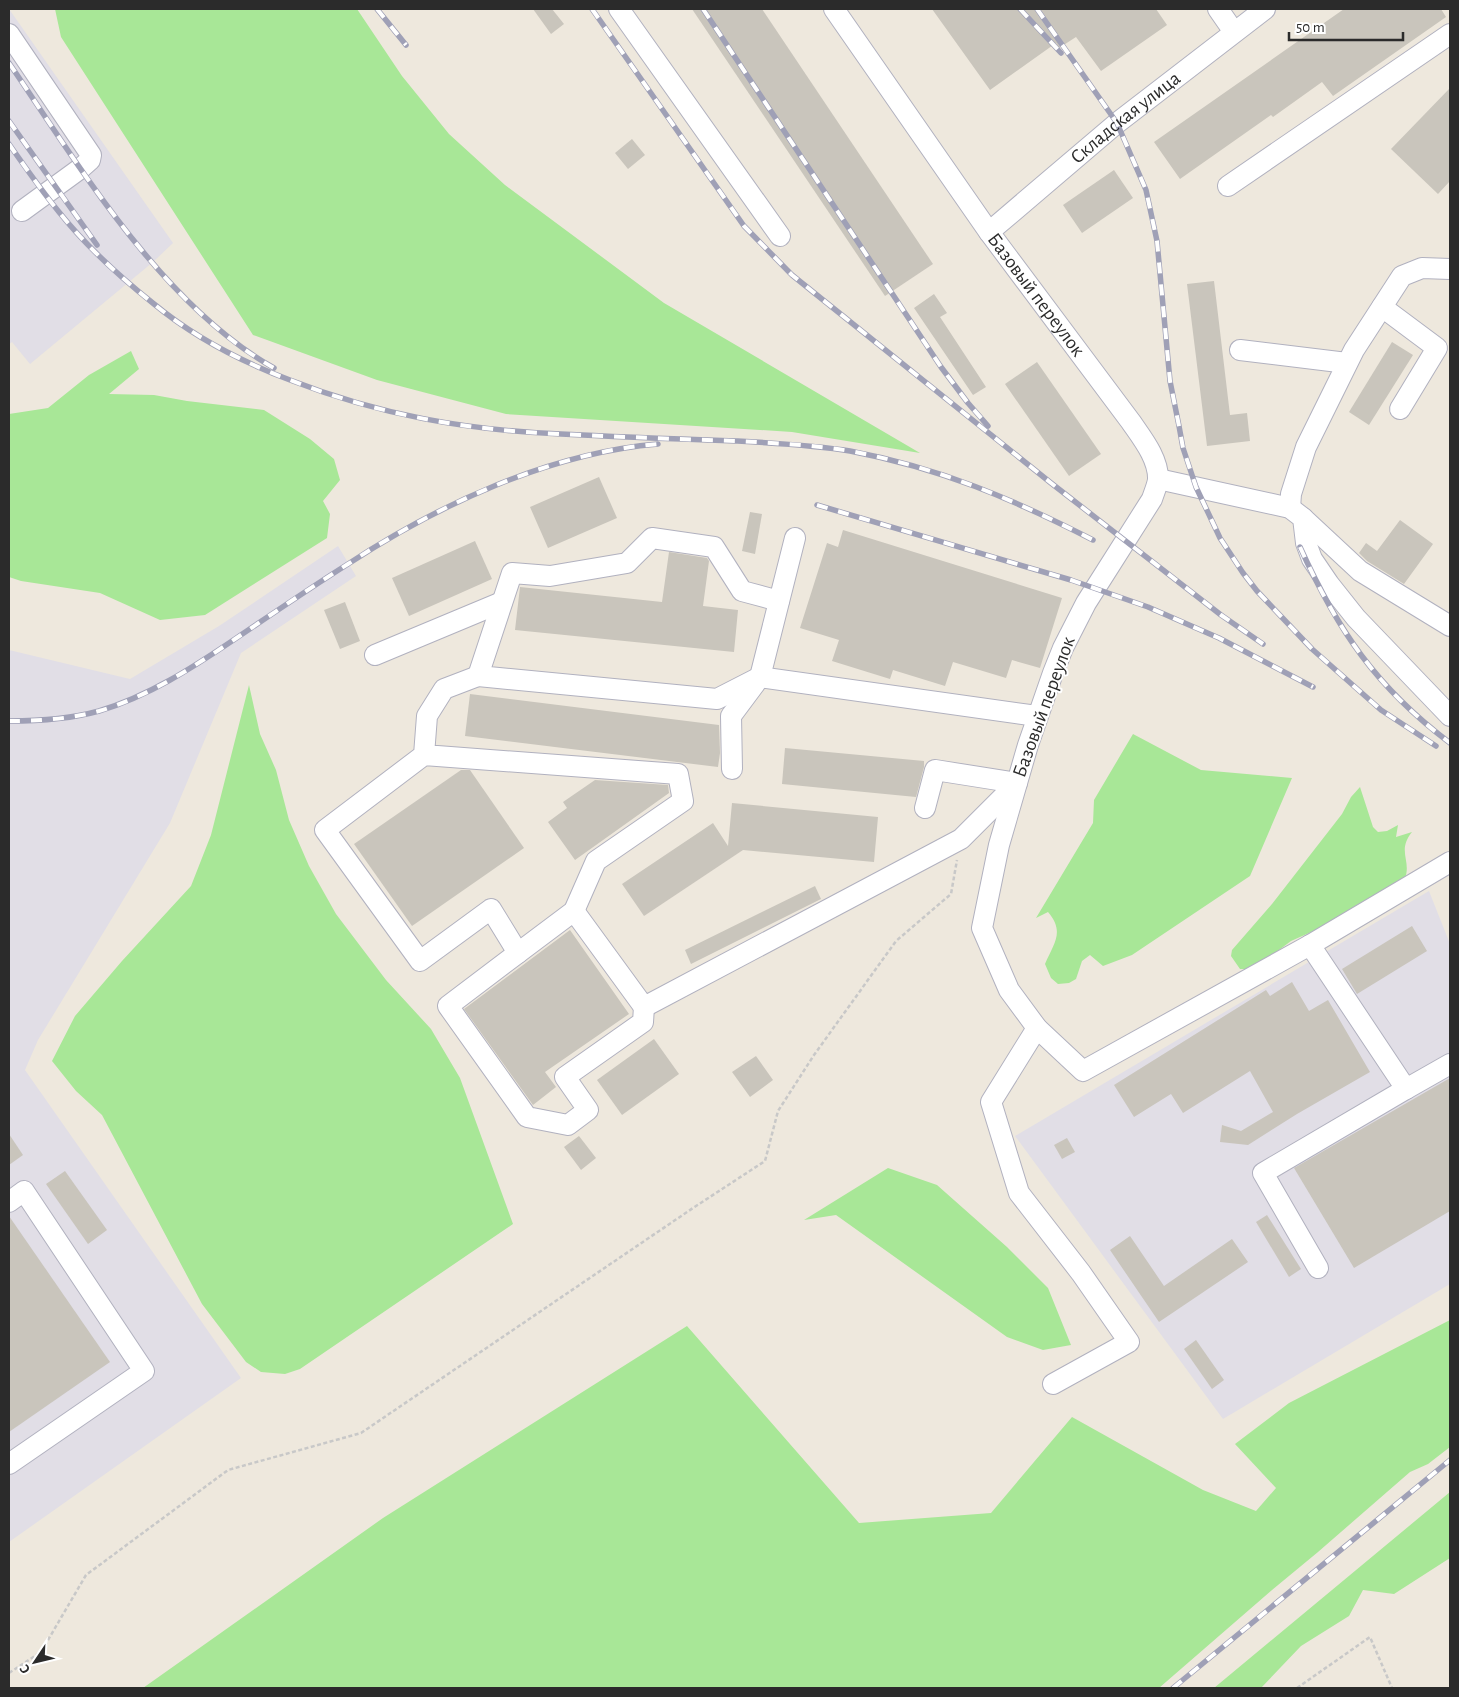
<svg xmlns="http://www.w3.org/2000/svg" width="1459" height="1697" font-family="'Alegreya Sans',sans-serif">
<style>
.industrial{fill:#e1dee6}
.green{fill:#a8e797}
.building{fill:#c9c5bc}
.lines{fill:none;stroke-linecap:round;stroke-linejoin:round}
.minor-casing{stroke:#b1b1bf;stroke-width:22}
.path{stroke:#c8c8c8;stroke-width:2.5;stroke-dasharray:4 2.5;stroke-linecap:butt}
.minor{stroke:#fff;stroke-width:20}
.rail-casing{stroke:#9fa0b6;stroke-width:5.5}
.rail{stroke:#fff;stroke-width:4;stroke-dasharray:11;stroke-linecap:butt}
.labels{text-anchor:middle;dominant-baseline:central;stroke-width:4;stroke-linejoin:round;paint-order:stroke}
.street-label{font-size:20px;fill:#2b2b2b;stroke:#fff}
</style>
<rect width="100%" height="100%" fill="#eee8dd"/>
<!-- industrial -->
<g class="industrial">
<path d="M9,9L173,243L153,262L30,364L12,342L9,344Z"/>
<path d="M338,546L356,576L241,653L170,823L38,1040L25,1070L241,1378L9,1542V650L130,679L219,626Z"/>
<path d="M1429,891L1450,944V1284L1223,1419L1015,1136Z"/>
</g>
<!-- green -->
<g class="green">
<path d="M55,9H357L402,76L449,134L505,185L664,303L920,453L792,432L506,414L377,380L253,335L61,37Z"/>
<path d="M131,351L139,369L109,394L154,395L187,401L264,410L310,439L334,459L340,480L323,501L330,514L327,538L205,615L160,620L100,593L21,581L9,577V414L48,408L89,375Z"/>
<path d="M249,685L260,734L276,770L289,820L309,866L336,914L386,980L431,1029L460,1078L513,1224L300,1369L285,1374L261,1372L246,1362L202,1304L102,1115L76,1091L52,1061L75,1016L122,961L191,886L211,835Z"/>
<path d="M1133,734L1201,770L1292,778L1250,876L1132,955L1103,966L1090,955L1082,961L1076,979L1069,983L1058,984L1051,978L1045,964C1054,943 1065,932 1048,912L1036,918L1093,823L1094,800Z"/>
<path d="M1360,787L1373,827L1378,832L1387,831L1398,825L1396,837L1412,832C1396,852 1413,861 1404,881L1318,929L1291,941L1275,953L1247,969H1240L1231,956L1232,950L1272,904L1342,814L1351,797Z"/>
<path d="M888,1168L937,1185L1007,1247L1048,1288L1071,1345L1043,1350L1007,1337L836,1215L804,1220Z"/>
<path d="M1450,1320V1447L1428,1464L1410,1472L1318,1552L1272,1590L1159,1688H143L383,1518L687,1326L859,1523L991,1513L1072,1417L1203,1490L1256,1511L1276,1488L1235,1444L1289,1403Z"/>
<path d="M1450,1492V1558L1394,1594L1363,1590L1349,1616L1301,1646L1261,1688H1214Z"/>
</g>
<!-- building -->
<g class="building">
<path d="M533,9H552L564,24L551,34Z"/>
<path d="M692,9H762L933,264L885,296Z"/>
<path d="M932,9H1156L1167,25L1101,71L1076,37L1059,48L1056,43L990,90Z"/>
<path d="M1344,9H1441L1446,17L1333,96L1322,82L1273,117L1271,115L1180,179L1154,142Z"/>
<path d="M1450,88V181L1438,194L1391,149Z"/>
<path d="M632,139L645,155L628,169L615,153Z"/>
<path d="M1114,170L1133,198L1082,233L1063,205Z"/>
<path d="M1214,281L1230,415L1247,413L1250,441L1207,446L1187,284Z"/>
<path d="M934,294L947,313L940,317L986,387L973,395L914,308Z"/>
<path d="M1392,342L1413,355L1369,425L1349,412Z"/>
<path d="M1037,362L1101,454L1069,476L1005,384Z"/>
<path d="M599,477L617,518L548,548L530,507Z"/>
<path d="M750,512L762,514L755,554L742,551Z"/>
<path d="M1400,520L1433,544L1404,584L1367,561L1359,553L1366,543L1377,551Z"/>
<path d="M843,530L1062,598L1040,668L1012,660L1006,678L953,662L945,686L893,670L890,679L832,661L839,640L800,628L827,543L838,547Z"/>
<path d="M475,541L492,579L409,616L392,578Z"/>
<path d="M669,552L707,558L709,561L703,606L738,610L734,652L515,630L520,587L662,602Z"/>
<path d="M345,602L360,641L340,649L324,610Z"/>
<path d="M470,694L719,725L720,753L718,767L465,736Z"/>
<path d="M785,748L924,761V767L916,797L782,784Z"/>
<path d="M461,770H470L524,848L412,926L354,844Z"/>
<path d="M595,780L668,785L669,793L575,860L548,822L567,808L563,802Z"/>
<path d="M732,803L878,817L874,862L743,850L644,916L622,884L713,823L728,846Z"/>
<path d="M815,886L821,899L691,964L685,950Z"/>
<path d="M1412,926L1427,951L1357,994L1342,969Z"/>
<path d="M570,930L629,1014L545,1072L556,1087L533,1105L464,1009Z"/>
<path d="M1292,982L1309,1011L1328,1000L1370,1072L1297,1114L1248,1145L1220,1142L1222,1125L1241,1131L1273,1112L1250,1071L1183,1113L1171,1094L1134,1117L1114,1085L1266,990L1270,996Z"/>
<path d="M654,1039L679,1074L622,1115L597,1080Z"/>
<path d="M756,1056L773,1080L750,1097L732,1072Z"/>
<path d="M1450,1078V1211L1354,1268L1294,1168Z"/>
<path d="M9,1134L23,1155L9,1165Z"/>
<path d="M579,1136L596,1158L581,1170L564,1147Z"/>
<path d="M1067,1138L1075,1152L1062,1159L1054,1145Z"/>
<path d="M65,1171L107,1230L88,1244L46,1184Z"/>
<path d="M1267,1215L1301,1269L1289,1277L1256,1222Z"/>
<path d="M9,1216L110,1362L9,1432Z"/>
<path d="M1130,1236L1164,1286L1232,1239L1248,1262L1159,1322L1110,1250Z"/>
<path d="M1196,1340L1224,1380L1212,1389L1184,1349Z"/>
</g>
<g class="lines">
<!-- minor casing -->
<g class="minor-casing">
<g id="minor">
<path d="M619,9L780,236"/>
<path id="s1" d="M834,9L989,232L1131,422C1142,438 1159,459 1158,480C1157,486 1154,493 1152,499L1086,603L1063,648L1053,673L1028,745L999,845L982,928L1009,990L1037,1028L1083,1071L1310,945L1450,862"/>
<path d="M1218,9L1234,32"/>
<path d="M9,34L91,155L90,160L81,168L22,211"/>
<path d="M1228,186L1450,34"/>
<path id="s2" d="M989,232L1117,123L1265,9"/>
<path d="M1382,307L1437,348L1400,409"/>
<path d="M1240,350L1347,363"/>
<path d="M1158,479L1290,508L1303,518L1306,543L1312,559L1329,584L1356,618L1450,716"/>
<path d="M1290,508L1291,494L1306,447L1354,350L1402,276L1422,268L1450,269"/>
<path d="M1303,518L1360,571L1450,626"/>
<path d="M779,601L742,591L714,547L652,538L627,563L550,576L512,573L478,676L717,699L760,677L1037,716"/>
<path d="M375,655L502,602"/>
<path d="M424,755L678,774L683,801L596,861L574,911L518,953L491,909L420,961L325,830L424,755L427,716L444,689L478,676"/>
<path d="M732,769L731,716L760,677L795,538"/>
<path d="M925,808L935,770L1017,783"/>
<path d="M574,911L644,1007L961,839L1016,784"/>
<path d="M1310,945L1406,1089L1263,1173L1318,1268"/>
<path d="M518,953L448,1006L527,1117L568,1125L588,1110L565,1077L643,1022L644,1007"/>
<path d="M1037,1028L991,1102L1019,1193L1081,1273L1129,1342L1053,1384"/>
<path d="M1406,1089L1450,1064"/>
<path d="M9,1202L24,1191L144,1371L9,1464"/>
</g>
</g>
<!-- path -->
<g class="path">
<path d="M9,1673L41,1652L86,1575L228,1470L361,1433L693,1208L765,1161L778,1111L814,1055L896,941L951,894L957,860"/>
<path d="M1297,1688L1370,1637L1392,1688"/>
</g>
<!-- minor -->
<use href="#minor" class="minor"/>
<!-- rail casing -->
<g class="rail-casing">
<g id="rail">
<path d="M377,9L406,45"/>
<path d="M592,9L744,226L792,275L1051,483L1221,615L1263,644"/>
<path d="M703,9L941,367L968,403L988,426"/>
<path d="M1020,9L1061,53"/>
<path d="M1037,9L1117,123L1146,190L1157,241L1170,381L1179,426L1183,448L1196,487L1220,538L1243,573L1257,591L1312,649L1381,710L1436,746"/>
<path d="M9,63C80,167 162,305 274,368"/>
<path d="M9,121L97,245"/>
<path d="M9,144C25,167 41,190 59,212C86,246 120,277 154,304C194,337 242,362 290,380C380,415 465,430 561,434C620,437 678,439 736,441C774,443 813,445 850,451C940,468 1013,499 1093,540"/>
<path d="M817,505L1071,580L1148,607L1219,638L1313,687"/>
<path d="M1300,547C1338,631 1376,687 1450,743"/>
<path d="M9,721C38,721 70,719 99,711C149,696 192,668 235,639C272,614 310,588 348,564C438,505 549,453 658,444"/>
<path d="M1173,1688L1450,1460"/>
</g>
</g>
<!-- rail -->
<use href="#rail" class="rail"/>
</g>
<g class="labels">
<!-- street labels -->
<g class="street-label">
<text stroke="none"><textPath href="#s2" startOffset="178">Складская улица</textPath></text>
<text stroke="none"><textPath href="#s1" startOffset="350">Базовый переулок</textPath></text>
<text transform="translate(1044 707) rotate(-70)">Базовый переулок</text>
</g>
</g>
<!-- border -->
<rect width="1459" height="1697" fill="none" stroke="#2b2b2b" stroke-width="20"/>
<!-- north arrow -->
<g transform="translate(35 1662) rotate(235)" stroke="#ffffff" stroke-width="4" paint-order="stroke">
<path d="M0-4L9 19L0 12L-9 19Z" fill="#2b2b2b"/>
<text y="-8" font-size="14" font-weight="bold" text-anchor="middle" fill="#2b2b2b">С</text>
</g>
<!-- scale -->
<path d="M1289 32v8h114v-8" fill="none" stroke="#2b2b2b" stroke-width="2.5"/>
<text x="1296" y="32" font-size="15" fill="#2b2b2b" stroke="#ffffff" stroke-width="4" paint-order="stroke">50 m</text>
</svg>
